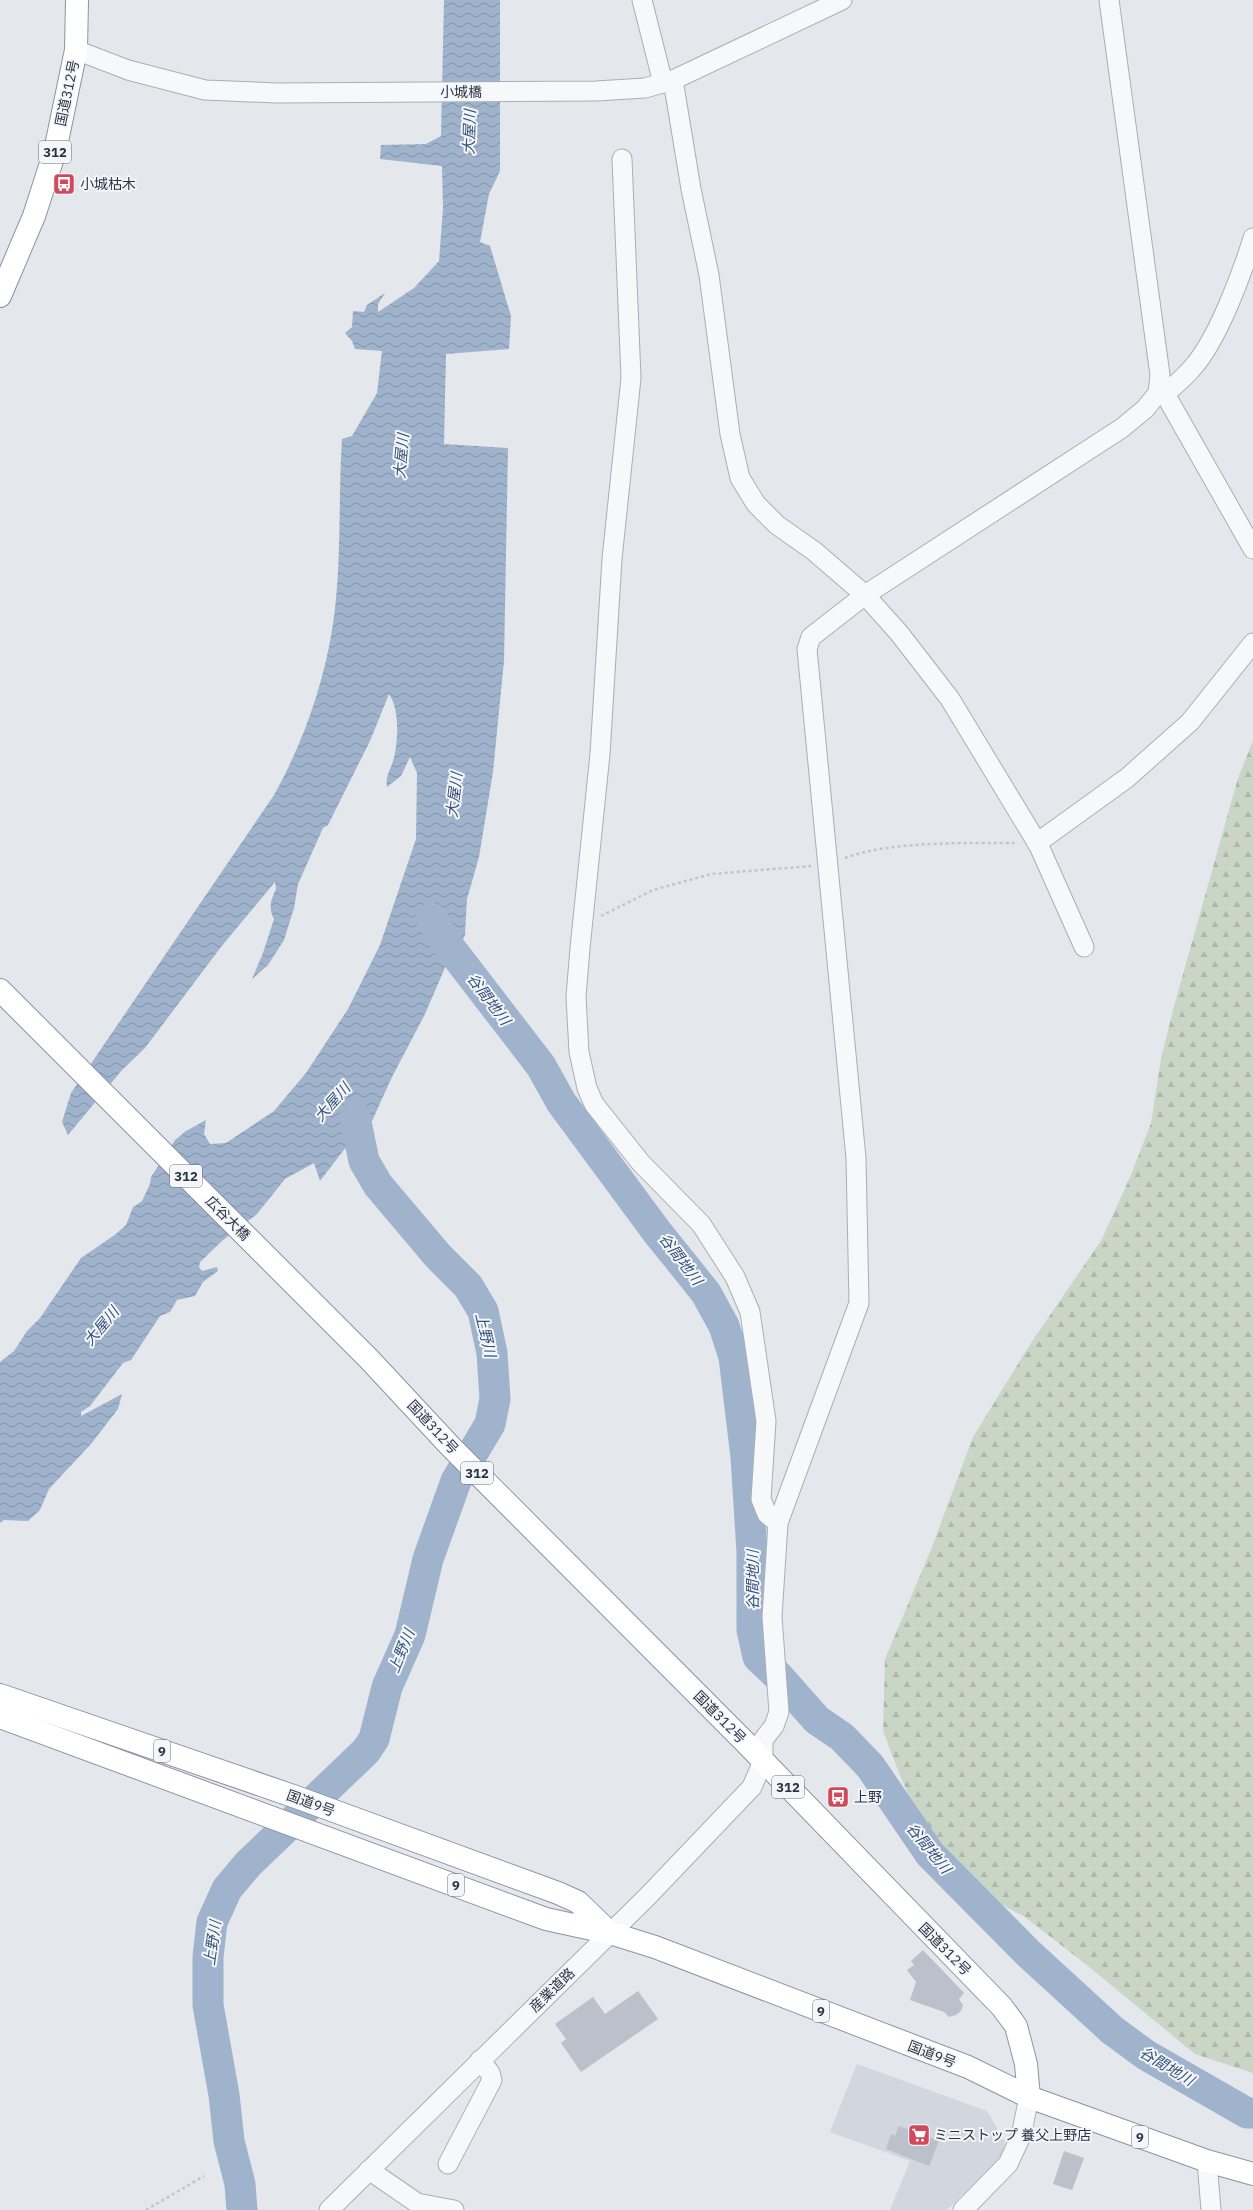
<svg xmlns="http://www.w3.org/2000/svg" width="1253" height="2210" font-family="'IBM Plex Sans','Noto Sans JP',sans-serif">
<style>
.built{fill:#d2d6de}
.forest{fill:url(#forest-firs)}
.water{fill:url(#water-waves)}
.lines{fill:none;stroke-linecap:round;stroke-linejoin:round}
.river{stroke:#9fb4cc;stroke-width:31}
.building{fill:#bbc0ca}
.minor-casing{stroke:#a9aeb7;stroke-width:21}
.highway-casing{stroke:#8b94a3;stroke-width:24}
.path{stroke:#c2c5cb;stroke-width:2.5;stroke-dasharray:3 3;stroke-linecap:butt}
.minor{stroke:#f7f8fa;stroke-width:19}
.highway{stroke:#fff;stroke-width:22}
.labels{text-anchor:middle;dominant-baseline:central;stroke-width:4;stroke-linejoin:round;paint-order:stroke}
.shield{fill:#f4f6f9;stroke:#676e7b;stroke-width:1}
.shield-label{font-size:13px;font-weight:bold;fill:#2b3445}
.street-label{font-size:14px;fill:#2b3445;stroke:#f4f6f9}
.poi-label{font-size:14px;fill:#2b3445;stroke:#f4f6f9;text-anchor:start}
.water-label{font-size:15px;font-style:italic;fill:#34527a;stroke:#f4f6f9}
</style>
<defs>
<pattern id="forest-firs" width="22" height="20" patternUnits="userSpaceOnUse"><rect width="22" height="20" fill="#c9d6c5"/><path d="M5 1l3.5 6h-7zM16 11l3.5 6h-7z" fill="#adb8ab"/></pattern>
<pattern id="water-waves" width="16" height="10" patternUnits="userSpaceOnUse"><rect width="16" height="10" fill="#9fb4cc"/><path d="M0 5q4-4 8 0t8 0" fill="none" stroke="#8293a7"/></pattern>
</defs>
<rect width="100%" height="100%" fill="#e4e7ec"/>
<!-- built -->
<path class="built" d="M857,2064L987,2111L997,2128L998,2139L1005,2140L1003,2153L997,2161L947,2210H890L910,2161L830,2132Z"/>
<!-- forest -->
<path class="forest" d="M1253,741V2073L1195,2054L1088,1966L1025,1917L970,1888L925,1831L901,1778L883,1731L885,1659L932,1547L973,1437L1031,1343L1102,1239L1131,1175L1151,1123L1161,1059L1173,1010L1238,778Z"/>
<!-- water -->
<path class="water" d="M444,0H500V171L489,194L480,242L490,246L511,316L509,349L446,354L444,444L508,448L504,661L493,772L479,857L467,899L465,935L458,949L447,963L425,1014L391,1079L368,1130L365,1162L353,1138L320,1181L314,1163L285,1179L257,1214L222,1241L200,1262L199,1267L202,1271L217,1267L218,1271L203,1282L195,1296L177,1300L170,1312L160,1316L131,1360L123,1363L90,1406L81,1412V1416L122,1394L118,1409L91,1444L49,1489L40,1510L28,1521L4,1520L0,1523V1362L14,1351L27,1331L40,1318L81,1258L116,1234L126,1225L133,1207L142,1201L150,1184L151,1177L175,1140L186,1131L206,1120L204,1134L210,1144L226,1143L274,1111L306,1073L348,1009L380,945L416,839L417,773L410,757L401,776L387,787C385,776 391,769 394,758C398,740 400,710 389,694L370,741L328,825L323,828L298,884L294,908L284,940L268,965L252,979L263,953L274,919C268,908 271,899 276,889L275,882L221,947L145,1048L122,1070L68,1135L62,1122L71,1093L274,795C303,743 324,684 333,624C342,563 338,500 342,439L352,436L377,393L382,351L355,349L352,341L345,333L352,327L353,311L364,312L367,305L385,293L378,304V312L414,288L439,261L443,208L442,166L380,159L381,145L426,144L441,136Z"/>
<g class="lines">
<!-- river -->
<g class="river">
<path d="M431,918L451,949L541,1066L561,1102L657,1232L706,1293L724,1326L734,1357L746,1457L752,1552V1630L758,1657L779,1677L817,1720L842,1737L870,1766L930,1854L1028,1953L1112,2030L1146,2055L1247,2113H1253"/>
<path d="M242,2210L240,2184L229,2141L224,2095L208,2005V1957L212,1922L227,1889L248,1864L366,1751L374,1739L387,1687L410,1635L428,1559L456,1481L490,1424L495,1399L492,1353L483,1311L468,1286L438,1256L378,1185L364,1161L355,1117"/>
</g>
</g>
<!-- building -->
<g class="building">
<path d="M923,1950L964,1993L959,1999L963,2005L961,2011L956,2015L949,2017L944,2012L910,2000L916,1982L907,1970L914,1965L911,1961Z"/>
<path d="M638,1991L658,2019L581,2072L561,2043L566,2039L555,2024L593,1997L605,2014Z"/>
<path d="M899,2126L939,2141L929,2166L886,2149L891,2134L895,2136Z"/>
<path d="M1064,2151L1084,2158L1072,2190L1053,2184Z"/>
</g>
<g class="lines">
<!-- minor casing -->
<g class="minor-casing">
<g id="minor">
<path d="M642,0L663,83"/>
<path d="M76,50L128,70L205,90L277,93L596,91L645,88L673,80L842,0"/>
<path d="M673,80L691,189L709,275L730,434L740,478L756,504L777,525L814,551L865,595L899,633L950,699L1039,846L1084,947"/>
<path d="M622,159L631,378L612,559L600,754L580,948L576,997L579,1052L587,1088L594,1104L641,1163L701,1224L735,1277L750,1312L766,1421L761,1499L767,1514L778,1523"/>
<path d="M1165,394C1175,385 1186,376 1194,366C1218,338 1242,274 1253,238"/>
<path d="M1165,394L1253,549"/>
<path d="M1037,843L1127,778L1190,722L1253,643"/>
<path d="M1207,2161L1211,2210"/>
<path d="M448,2164L492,2080L490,2073L480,2060"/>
<path d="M369,2170L417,2203L454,2210"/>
<path d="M329,2210L647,1897L752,1787L763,1761V1740L774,1726L779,1712L772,1617L778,1523L859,1303L856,1158L807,649L811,637L865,595L1122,428L1145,409L1158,393L1160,375L1109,0"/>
<path d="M963,2210L1008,2164L1021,2136L1029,2097"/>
</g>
</g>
<!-- highway casing -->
<g class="highway-casing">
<g id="highway">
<path d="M0,296L34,216L55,151L76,50L77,0"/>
<path d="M0,990L369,1359L450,1446L743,1740L1002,2007L1016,2026L1026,2064L1029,2097"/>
<path d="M0,1695L296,1797L558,1893L578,1902L610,1933"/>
<path d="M0,1717L546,1919L610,1933L655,1947L968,2067L1029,2097L1207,2161L1253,2174"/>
</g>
</g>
<!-- path -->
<g class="path">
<path d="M845,858C889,841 968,843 1016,843"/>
<path d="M601,916L653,890L711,874L811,866"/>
<path d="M146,2210L204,2176"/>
</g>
<!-- minor -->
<use href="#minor" class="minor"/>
<!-- highway -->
<use href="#highway" class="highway"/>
</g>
<!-- icons -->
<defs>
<g id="bus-square" transform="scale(1.15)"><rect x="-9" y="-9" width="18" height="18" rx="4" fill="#d1495b" stroke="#f4f6f9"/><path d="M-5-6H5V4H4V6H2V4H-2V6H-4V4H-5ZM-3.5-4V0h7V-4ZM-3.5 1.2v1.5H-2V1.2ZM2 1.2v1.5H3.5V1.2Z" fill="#fff"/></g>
<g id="supermarket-square" transform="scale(1.15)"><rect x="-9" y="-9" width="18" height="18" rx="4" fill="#d1495b" stroke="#f4f6f9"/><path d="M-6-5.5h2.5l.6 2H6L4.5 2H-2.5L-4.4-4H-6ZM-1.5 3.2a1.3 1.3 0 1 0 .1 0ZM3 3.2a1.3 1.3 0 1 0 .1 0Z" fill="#fff"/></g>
</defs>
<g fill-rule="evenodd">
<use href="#bus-square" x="64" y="184"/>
<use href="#bus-square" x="838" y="1797"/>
<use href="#supermarket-square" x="919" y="2135"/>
</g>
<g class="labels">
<!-- shield labels -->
<g class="shield">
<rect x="39" y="141" width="32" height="22" rx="3"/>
<rect x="170" y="1165" width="32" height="22" rx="3"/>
<rect x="461" y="1462" width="32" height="22" rx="3"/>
<rect x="154" y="1740" width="16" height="22" rx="3"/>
<rect x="772" y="1776" width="32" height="22" rx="3"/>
<rect x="448" y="1874" width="16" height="22" rx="3"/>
<rect x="813" y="2000" width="16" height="22" rx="3"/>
<rect x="1132" y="2126" width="16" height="22" rx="3"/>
</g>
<g class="shield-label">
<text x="55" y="152">312</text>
<text x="186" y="1176">312</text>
<text x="477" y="1473">312</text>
<text x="162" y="1751">9</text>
<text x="788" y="1787">312</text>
<text x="456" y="1885">9</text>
<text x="821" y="2011">9</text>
<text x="1140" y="2137">9</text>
</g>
<!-- street labels -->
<g class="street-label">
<text x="461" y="92">小城橋</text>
<text transform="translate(67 93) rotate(-78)">国道312号</text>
<text transform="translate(228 1218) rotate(45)">広谷大橋</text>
<text transform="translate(433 1427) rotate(47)">国道312号</text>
<text transform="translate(720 1717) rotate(45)">国道312号</text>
<text transform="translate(311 1803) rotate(20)">国道9号</text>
<text transform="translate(945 1949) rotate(45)">国道312号</text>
<text transform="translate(552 1990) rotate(-44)">産業道路</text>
<text transform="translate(932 2054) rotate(21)">国道9号</text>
</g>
<!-- poi labels -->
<g class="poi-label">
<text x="80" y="184">小城枯木</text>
<text x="854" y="1797">上野</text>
<text x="934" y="2135">ミニストップ 養父上野店</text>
</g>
<!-- water labels -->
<g class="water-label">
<text transform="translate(469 132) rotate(-88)">大屋川</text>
<text transform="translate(401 456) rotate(-85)">大屋川</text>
<text transform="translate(454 795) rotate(-83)">大屋川</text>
<text transform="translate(489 999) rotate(53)">谷間地川</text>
<text transform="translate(332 1102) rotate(-48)">大屋川</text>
<text transform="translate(681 1259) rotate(53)">谷間地川</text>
<text transform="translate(101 1326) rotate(-50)">大屋川</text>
<text transform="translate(486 1335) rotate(77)">上野川</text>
<text transform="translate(752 1580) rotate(-90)">谷間地川</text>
<text transform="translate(401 1651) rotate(-68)">上野川</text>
<text transform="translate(929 1848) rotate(51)">谷間地川</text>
<text transform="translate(212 1943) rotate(-82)">上野川</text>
<text transform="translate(1167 2066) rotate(31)">谷間地川</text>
</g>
</g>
</svg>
